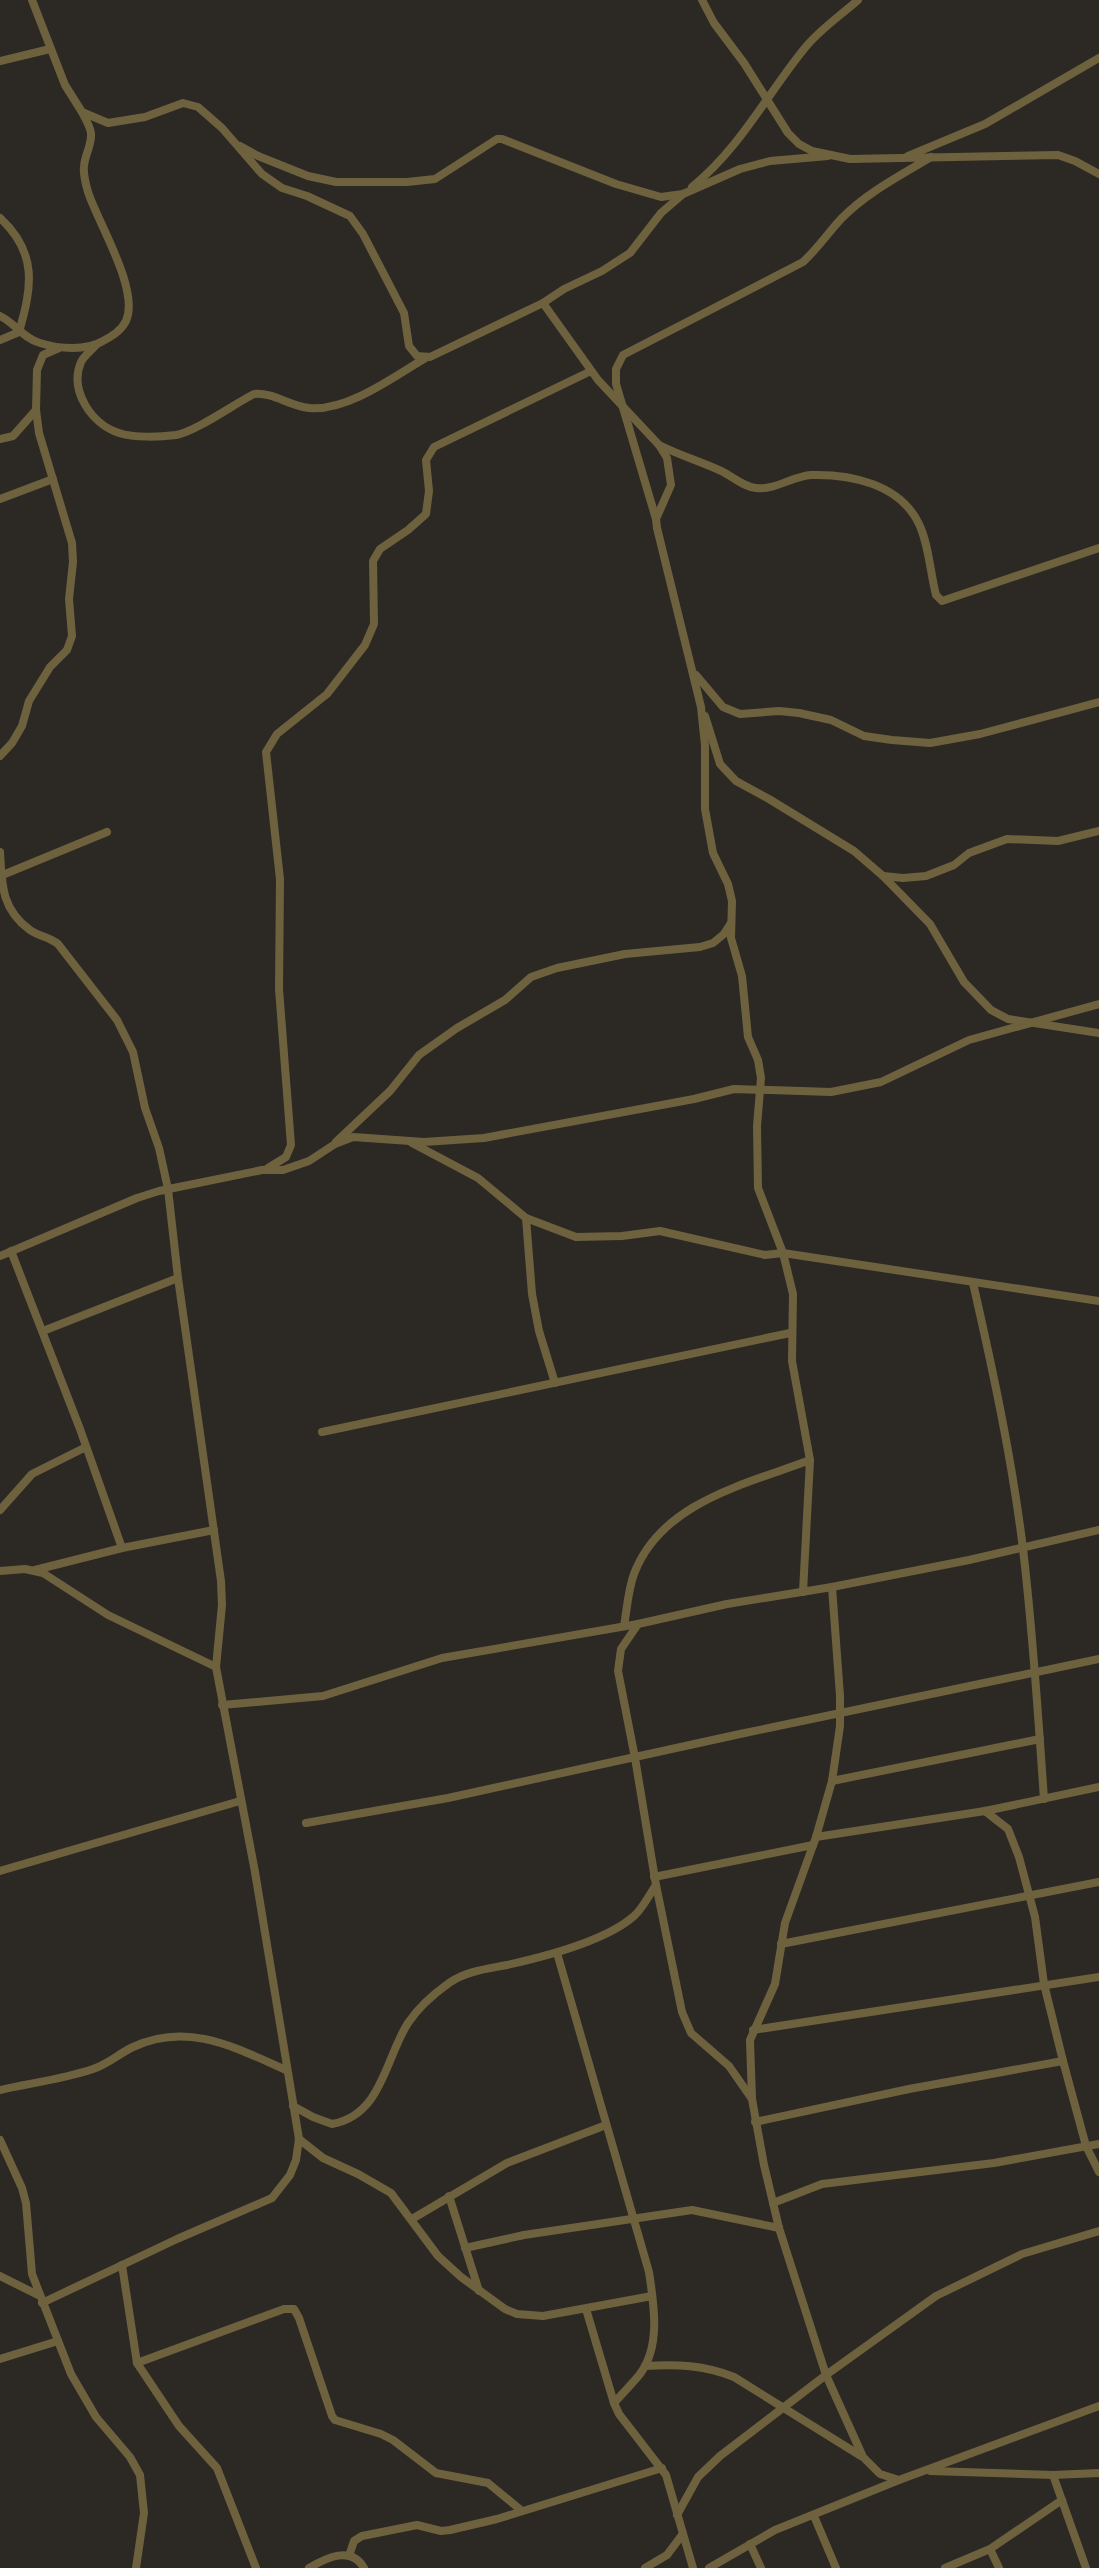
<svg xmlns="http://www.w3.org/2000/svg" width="1099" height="2568" font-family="'Asap Condensed',sans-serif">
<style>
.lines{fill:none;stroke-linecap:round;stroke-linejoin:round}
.minor{stroke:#6e623e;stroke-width:8}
</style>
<rect width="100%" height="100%" fill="#2c2924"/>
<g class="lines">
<!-- minor -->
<g class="minor">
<path d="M32,0L65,85L82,112L108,123L145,117L183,103L198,107L222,128L262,174L282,188L307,196L350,216L363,234L404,313L409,346L417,356L430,357L543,303L598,380L659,445L667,458L671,485L656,519L657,528L701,707L705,745V809L713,853L728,884L732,901L731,938L742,976L748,1037L758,1060L761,1078L757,1126L758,1188L783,1253L793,1294L792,1361L810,1460L803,1592"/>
<path d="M702,0L714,23L744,63L788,133L799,144L812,151L850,159L1058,155L1075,161L1099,174"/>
<path d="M0,61L50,49"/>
<path d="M240,146L258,156L308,176L336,182H407L435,179L497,139H502L616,184L661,197L683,194L740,169L770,161L828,156"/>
<path d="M908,156L985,124L1099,58"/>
<path d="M692,187C740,148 766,96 804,49C819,30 840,16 858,0"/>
<path d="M0,218C38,253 32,287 19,332L0,340"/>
<path d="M543,303L564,289L602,271L630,253L661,213L683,194"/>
<path d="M0,316C15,323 23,338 40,343C59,349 86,351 103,341C112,336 121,331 126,321C140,290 98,223 88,192C86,185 83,173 84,166C85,154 92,145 91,133C90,126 85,118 82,112"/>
<path d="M96,345C92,350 84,356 81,362C69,390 91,424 119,433C134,438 160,437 176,435C195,432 234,404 254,394C273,392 289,406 309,408C347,412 395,376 427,357"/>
<path d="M0,439L13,436L36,410"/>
<path d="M659,445C679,455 699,461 719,470C731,475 743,487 756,488C776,490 793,476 811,475C851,474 900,484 919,524C929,545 930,572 936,595L942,601L1099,548"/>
<path d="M0,499L53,479"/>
<path d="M656,519L616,384V369L623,355L803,262C817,249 828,233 841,219C866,193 901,175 931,157"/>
<path d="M696,675L723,707L740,714L779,711L799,713L831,720L864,736L892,740L930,743L980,734L1099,702"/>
<path d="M705,716L720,764L736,781L769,799L854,851L883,876L930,924L964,982L991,1010L1008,1019L1099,1033"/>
<path d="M0,756L12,743L22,726L29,701L50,667L67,650L72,636L69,599L73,562L72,543L39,433L36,410L37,370L43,355L59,348"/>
<path d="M0,852C2,884 1,909 30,930C38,936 49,937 58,944L117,1020L133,1052L145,1108L159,1148L168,1189L178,1278L221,1581L222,1605L216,1667L255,1872L299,2139L296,2160L290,2175L272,2198L177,2239L42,2303"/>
<path d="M0,876L107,832"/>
<path d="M883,876L903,878L926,876L954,865L969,853L1007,839L1058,841L1099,831"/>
<path d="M336,1142L390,1091L419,1055L457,1028L505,1000L531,977L557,968L625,954L700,947L713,943L724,934L731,923"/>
<path d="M412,1143L478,1178L526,1218L576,1237L622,1236L660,1231L765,1255L783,1253L1099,1301"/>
<path d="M268,1168L286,1157L291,1145L279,989L280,879L266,752L277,734L327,694L365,645L374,624L373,561L380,549L408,530L426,514L429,491L426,460L434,447L591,371"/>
<path d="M526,1218L532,1294L539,1331L555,1383"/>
<path d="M11,1251L80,1429L122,1548"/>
<path d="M0,1256L137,1198L159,1191L262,1170H283L309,1161L335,1144L353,1137L424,1142L484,1138L694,1099L734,1089L831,1092L881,1082L969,1040L1099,1004"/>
<path d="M973,1283C993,1371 1012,1459 1023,1549C1033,1632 1038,1715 1044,1799"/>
<path d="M43,1331L178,1278"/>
<path d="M322,1432L790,1333"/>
<path d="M0,1510L32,1474L86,1447"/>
<path d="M35,1570L122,1548L214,1530"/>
<path d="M0,1571L25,1569L43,1573L108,1615L216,1667"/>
<path d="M832,1587L840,1696V1726L832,1781L816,1837L785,1923L775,1984L750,2040L752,2099L764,2165L779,2228L826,2375L863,2457L880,2474L899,2480"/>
<path d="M638,1624L621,1649L618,1671L635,1758L656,1885L682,2012L691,2033L729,2066L752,2099"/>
<path d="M624,1626C627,1609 628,1590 634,1574C661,1502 747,1484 810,1460"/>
<path d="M222,1705L323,1696L442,1658L638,1624L727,1604L832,1587L969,1560L1099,1530"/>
<path d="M832,1781L1040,1739"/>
<path d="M985,1811L1008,1829L1019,1857L1035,1917L1044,1984L1063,2061L1086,2146L1099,2172"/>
<path d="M306,1823L448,1798L740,1734L1099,1659"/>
<path d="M816,1837L985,1811L1099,1787"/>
<path d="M0,1871L240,1801"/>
<path d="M654,1877L813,1845"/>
<path d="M781,1944L1099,1882"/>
<path d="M557,1953L649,2272C654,2305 661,2346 640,2374C632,2384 622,2394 614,2403"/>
<path d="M753,2030L1099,1977"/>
<path d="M0,2090C31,2083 64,2079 93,2069C108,2064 120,2053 133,2047C188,2021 236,2048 286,2070"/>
<path d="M293,2106L313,2117L332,2124C382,2115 385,2059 408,2023C418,2008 435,1993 449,1983C466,1971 487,1969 507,1965C543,1957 606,1941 634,1916C643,1908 649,1895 656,1885"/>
<path d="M755,2122L909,2089L1063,2061"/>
<path d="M299,2139L323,2158L358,2174L391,2193L438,2256L461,2277L505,2309L517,2314L543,2316L652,2296"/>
<path d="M0,2140L22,2188L26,2203L32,2274L71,2374L96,2417L130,2457L140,2475L144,2513L136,2568"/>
<path d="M449,2196L479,2291"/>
<path d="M773,2203L822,2184L994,2163L1099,2144"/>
<path d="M412,2219L507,2163L606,2125"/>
<path d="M465,2248L524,2235L692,2210L779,2228"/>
<path d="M122,2265L137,2363L179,2426L217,2468L256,2568"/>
<path d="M0,2276L38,2295"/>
<path d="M586,2309L614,2403L619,2414L666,2475L693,2568"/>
<path d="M0,2359L58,2341"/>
<path d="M137,2363L284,2309H294L299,2318L332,2416L335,2420L381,2434L393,2440L436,2473L488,2483L522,2511"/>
<path d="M645,2366C677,2364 704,2365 734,2377L861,2456"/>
<path d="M930,2471L1053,2475L1099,2473"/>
<path d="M1053,2475L1086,2568"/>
<path d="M677,2515L698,2477L720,2456L826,2375L936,2296L1022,2254L1099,2231"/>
<path d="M814,2516L836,2568"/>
<path d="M750,2544L761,2568"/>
<path d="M990,2549L999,2568"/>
<path d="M349,2556L354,2541L362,2536L417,2525L441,2531L450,2530L497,2519L662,2468"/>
<path d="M309,2568C326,2558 351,2545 364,2568"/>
<path d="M645,2568L667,2555L682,2535"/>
<path d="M709,2568L775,2530L899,2480L1099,2406"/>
<path d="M945,2568L990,2549L1062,2500"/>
</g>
</g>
</svg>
